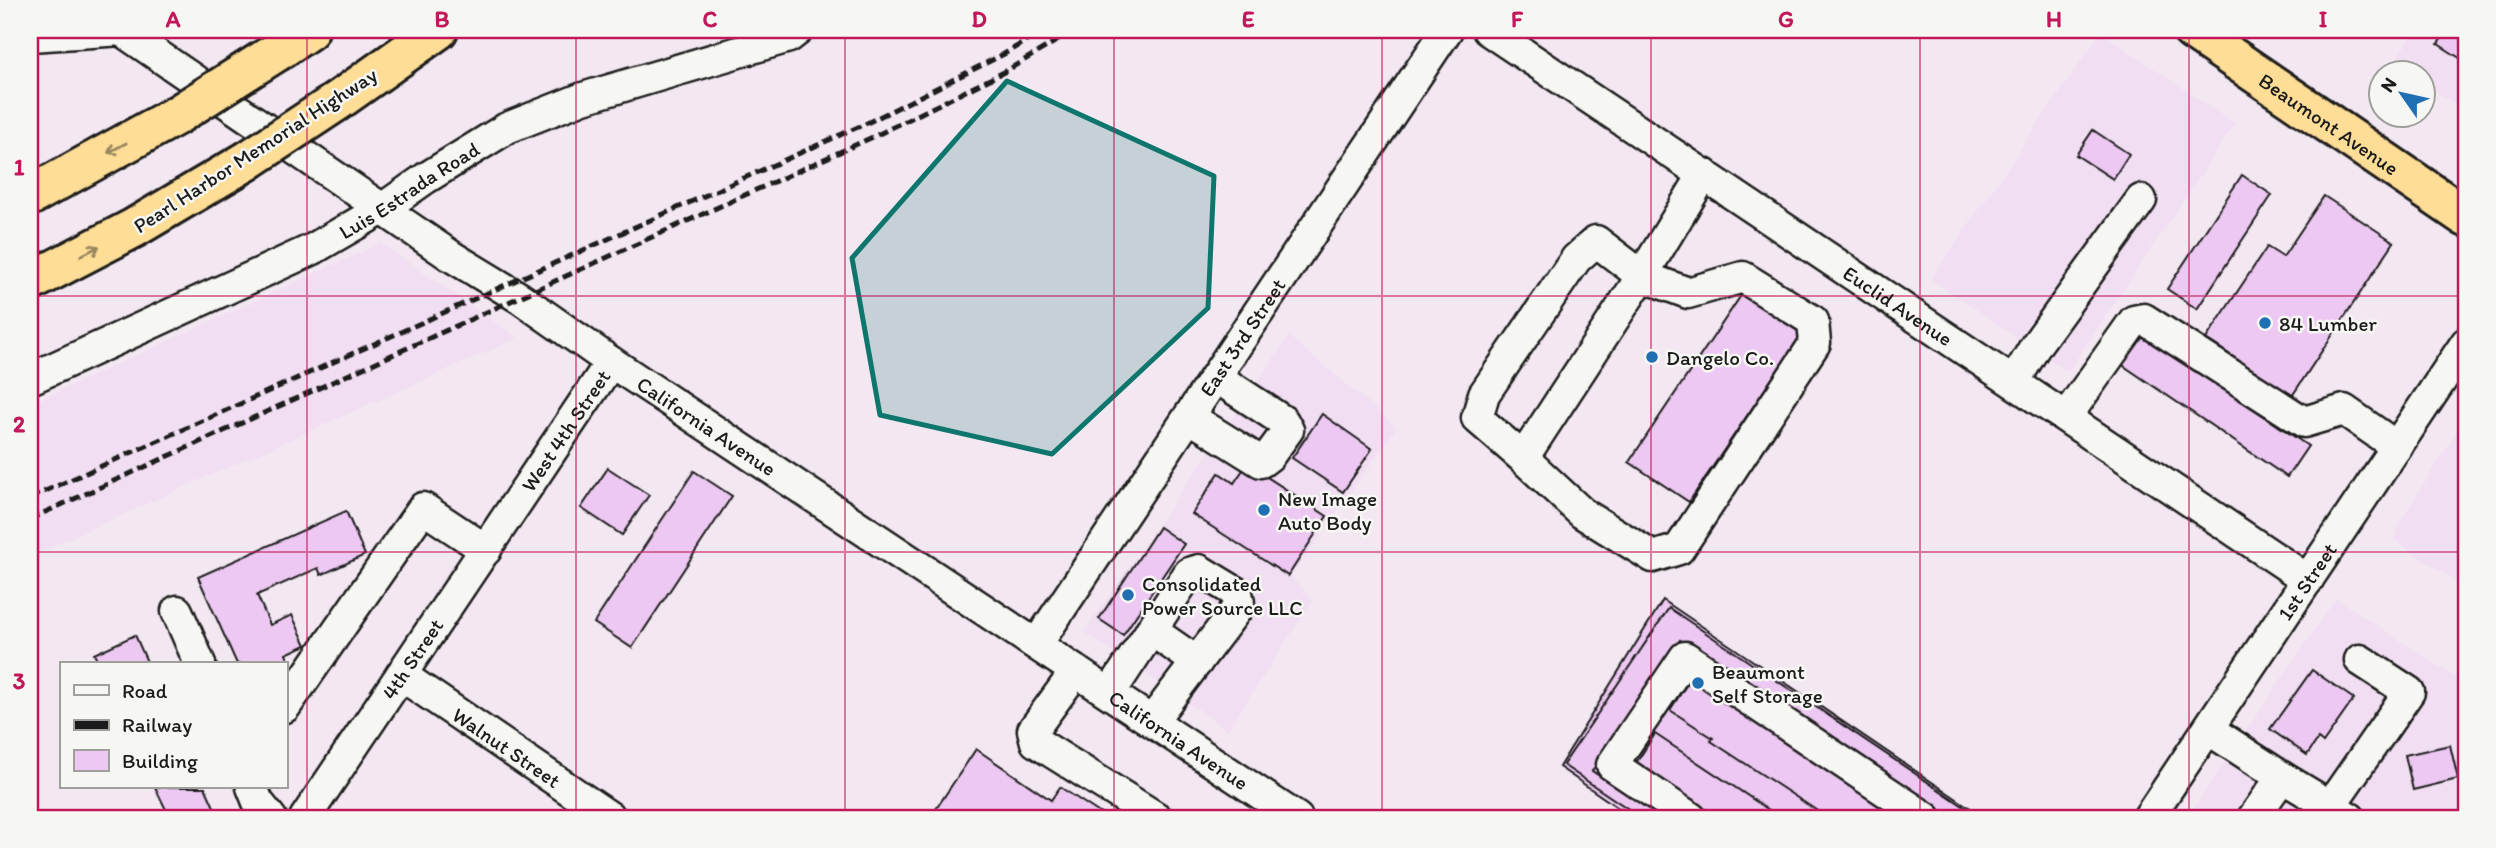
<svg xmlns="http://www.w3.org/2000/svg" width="2496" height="848" font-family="Itim,sans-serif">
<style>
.built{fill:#f1def2}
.building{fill:#edc8f2;stroke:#1c1c1c;stroke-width:2}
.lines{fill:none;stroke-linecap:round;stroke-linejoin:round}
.minor-casing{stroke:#1c1c1c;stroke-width:35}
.highway-casing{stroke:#1c1c1c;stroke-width:44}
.minor{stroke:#f6f6f2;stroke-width:30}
.highway{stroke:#fedd96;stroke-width:38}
.rail{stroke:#1c1c1c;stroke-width:5;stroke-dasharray:10 5;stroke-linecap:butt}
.highway-bridge-casing{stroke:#1c1c1c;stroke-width:44;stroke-linecap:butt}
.highway-bridge{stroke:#fedd96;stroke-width:38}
.oneway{stroke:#98865f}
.marked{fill:#0f766e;fill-opacity:0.2;stroke:#0f766e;stroke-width:5;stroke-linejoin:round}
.grid{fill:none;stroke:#c2185b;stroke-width:2;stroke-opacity:0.55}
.poi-dot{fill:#1f6fb2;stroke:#f6f6f2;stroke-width:2.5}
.labels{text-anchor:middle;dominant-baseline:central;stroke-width:5;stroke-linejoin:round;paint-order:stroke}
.street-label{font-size:21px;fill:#1c1c1c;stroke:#f6f6f2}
.poi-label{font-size:21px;fill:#1c1c1c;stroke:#f6f6f2;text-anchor:start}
.neatline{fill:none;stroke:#c2185b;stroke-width:2.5}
.grid-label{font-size:23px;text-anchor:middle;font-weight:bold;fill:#c2185b}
</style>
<rect width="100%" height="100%" fill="#f3e8f2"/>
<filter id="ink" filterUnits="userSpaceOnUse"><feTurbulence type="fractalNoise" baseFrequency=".0143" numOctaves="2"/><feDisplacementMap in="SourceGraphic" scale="14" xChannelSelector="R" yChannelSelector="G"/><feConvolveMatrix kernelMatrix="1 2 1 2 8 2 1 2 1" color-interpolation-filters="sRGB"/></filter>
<g filter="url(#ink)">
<!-- built -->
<g class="built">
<path d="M2415,30H2466V112L2423,83L2422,74L2408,73L2403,70L2399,54Z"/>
<path d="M2101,32L2235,124L2068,372L1931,279Z"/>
<path d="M381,243L518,338L30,556V404Z"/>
<path d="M1289,336L1397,427L1291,577L1313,600L1228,730L1084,632Z"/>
<path d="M2466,418V588L2394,540L2399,523Z"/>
<path d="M2336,598L2466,684V818H2187Z"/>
</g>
<!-- building -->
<g class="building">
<path d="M2447,30H2466V62L2438,44Z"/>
<path d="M2093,130L2129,154L2113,179L2076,155Z"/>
<path d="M2242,175L2272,195L2197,309L2167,289Z"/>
<path d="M2324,196L2394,242L2292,396L2206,339L2267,247L2283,257Z"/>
<path d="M1742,294L1802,334L1689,502L1629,462Z"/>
<path d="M2139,331L2308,446L2287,477L2118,362Z"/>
<path d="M1322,414L1372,449L1343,492L1292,458Z"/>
<path d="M1247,464L1327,516L1288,576L1192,514L1219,473L1234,483Z"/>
<path d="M608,468L649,495L622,535L581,508Z"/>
<path d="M694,471L732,496L632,648L594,623Z"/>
<path d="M346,511L365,555L321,575L318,568L257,595L270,625L292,615L306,645L286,654L290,664L285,666V664H237L198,577Z"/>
<path d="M1159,527L1184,544L1123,635L1099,619Z"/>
<path d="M1663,600L1985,818H1633L1559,767Z"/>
<path d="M1669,608L1981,818H1946L1680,640L1592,771L1662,818H1642L1563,765Z"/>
<path d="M135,635L148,664H99L94,654Z"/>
<path d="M2312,670L2354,699L2323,743L2318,739L2307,755L2270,729Z"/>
<path d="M1689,681L1694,684L1697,681L1905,818H1828L1711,741L1713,738L1670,710Z"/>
<path d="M1655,734L1781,818H1709L1637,771L1636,763Z"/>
<path d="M2450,745L2458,779L2413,790L2405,755Z"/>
<path d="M976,749L1051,800L1060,787L1107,818H930Z"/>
<path d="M155,787H205L219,818H170Z"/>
</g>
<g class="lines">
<!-- minor casing -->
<g class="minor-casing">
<g id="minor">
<path id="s1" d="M121,30L451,256L520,298L611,362L1297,818"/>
<path id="s2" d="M1488,30L2308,580"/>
<path d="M30,36L123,30"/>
<path id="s3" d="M30,379L313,249L382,209L426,178L507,128L583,98L789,37L798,30"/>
<path d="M2014,382L2036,345L2141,200"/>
<path d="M1189,417L1261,462L1269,456L1288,430L1283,421L1216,377"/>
<path d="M2066,417L2134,321L2144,319L2304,422L2344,410L2397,447"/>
<path d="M1523,458L1477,418L1484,394L1576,259L1596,241L1642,276L1688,293L1743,277L1813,321L1815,343L1679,549L1653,557L1582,513L1523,458L1642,276L1704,174"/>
<path d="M177,611L200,664"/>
<path d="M1151,630L1197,662"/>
<path id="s4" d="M1037,644L1447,30"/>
<path d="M1076,671L1033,730L1036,742L1157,818"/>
<path id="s5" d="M401,675L611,818"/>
<path d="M1110,693L1189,573L1199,570L1237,593L1239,603L1236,610L1152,721"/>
<path d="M285,707L423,508L486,550"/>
<path d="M2208,729L2282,777L2253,818"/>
<path d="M2282,777L2350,818"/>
<path d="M252,787L258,802L271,818"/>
<path d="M2330,806L2409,692L2360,660"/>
<path id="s6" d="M305,818L611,362"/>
<path d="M1691,818L1612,765L1685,657L1926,818"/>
<path id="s7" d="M2148,818L2466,343"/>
</g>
</g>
<!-- highway casing -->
<g class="highway-casing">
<g id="highway">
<path id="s8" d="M2192,30L2466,217"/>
<path d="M278,51L309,30"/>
<path d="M336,102L438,30"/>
<path d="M30,196L177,115"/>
<path d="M30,282L134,228L247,161"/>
</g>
</g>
<!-- minor -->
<use href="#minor" class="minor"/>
<!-- highway -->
<use href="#highway" class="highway"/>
<!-- rail -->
<g class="rail">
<path d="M30,498L867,123L1004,54L1045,30"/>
<path d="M30,519L875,136L1006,71L1075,30"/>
</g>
<!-- highway-bridge casing -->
<g class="highway-bridge-casing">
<g id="highway-bridge">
<path d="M177,115L278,51"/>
<path d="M247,161L336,102"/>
</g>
</g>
<!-- highway-bridge -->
<use href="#highway-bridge" class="highway-bridge"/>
</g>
<!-- one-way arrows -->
<defs><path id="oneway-shaft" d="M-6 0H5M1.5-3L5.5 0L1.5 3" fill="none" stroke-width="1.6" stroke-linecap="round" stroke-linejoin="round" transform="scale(1.75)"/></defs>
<g class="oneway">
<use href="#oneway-shaft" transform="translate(117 148) rotate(152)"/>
<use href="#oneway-shaft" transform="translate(90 251) rotate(-27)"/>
</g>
</g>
<!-- marked area -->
<path class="marked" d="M1007,81L1214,176L1208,308L1052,454L880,415L852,258Z"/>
<!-- grid -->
<path class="grid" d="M307,30V818M576,30V818M845,30V818M1114,30V818M1382,30V818M1651,30V818M1920,30V818M2189,30V818M30,296H2466M30,552H2466"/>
<!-- markers -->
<g class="poi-dot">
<circle cx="2265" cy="323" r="7"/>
<circle cx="1652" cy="357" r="7"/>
<circle cx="1264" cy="510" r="7"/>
<circle cx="1128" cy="595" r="7"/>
<circle cx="1698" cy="683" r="7"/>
</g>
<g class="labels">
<!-- street labels -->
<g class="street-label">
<text stroke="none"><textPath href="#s8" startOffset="166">Beaumont Avenue</textPath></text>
<text transform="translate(255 150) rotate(-33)">Pearl Harbor Memorial Highway</text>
<text stroke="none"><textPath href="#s3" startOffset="424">Luis Estrada Road</textPath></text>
<text stroke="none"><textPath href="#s2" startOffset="494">Euclid Avenue</textPath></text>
<text stroke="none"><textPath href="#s4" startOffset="369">East 3rd Street</textPath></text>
<text stroke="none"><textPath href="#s1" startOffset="707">California Avenue</textPath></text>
<text stroke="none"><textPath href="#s6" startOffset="467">West 4th Street</textPath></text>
<text stroke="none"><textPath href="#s7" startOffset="285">1st Street</textPath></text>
<text stroke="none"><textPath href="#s6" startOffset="192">4th Street</textPath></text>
<text stroke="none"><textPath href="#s1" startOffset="1274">California Avenue</textPath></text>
<text stroke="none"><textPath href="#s5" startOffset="128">Walnut Street</textPath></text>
</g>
<!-- poi labels -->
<g class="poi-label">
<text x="2279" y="323">84 Lumber</text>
<text x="1666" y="357">Dangelo Co.</text>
<text x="1278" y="498">New Image<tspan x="1278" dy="24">Auto Body</tspan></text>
<text x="1142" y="583">Consolidated<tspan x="1142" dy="24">Power Source LLC</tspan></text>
<text x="1712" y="671">Beaumont<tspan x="1712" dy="24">Self Storage</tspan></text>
</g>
</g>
<!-- margin -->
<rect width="2496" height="848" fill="none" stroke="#f6f6f2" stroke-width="77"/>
<!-- legend -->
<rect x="60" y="662" width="228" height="126" fill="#f6f6f2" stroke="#9f9f9c" stroke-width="2"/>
<rect x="74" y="685" width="35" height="10" fill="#f6f6f2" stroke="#9f9f9c" stroke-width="2"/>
<text x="122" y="698" font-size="21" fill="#1c1c1c">Road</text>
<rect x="74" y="720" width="35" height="10" fill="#1c1c1c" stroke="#9f9f9c" stroke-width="2"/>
<text x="122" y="732" font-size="21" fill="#1c1c1c">Railway</text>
<rect x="74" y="750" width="35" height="21" fill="#edc8f2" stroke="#9f9f9c" stroke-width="2"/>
<text x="122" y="768" font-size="21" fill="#1c1c1c">Building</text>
<!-- north arrow -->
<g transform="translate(2402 94) rotate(304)"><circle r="33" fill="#f6f6f2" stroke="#9f9f9c" stroke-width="2"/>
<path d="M0-5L12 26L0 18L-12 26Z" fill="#1f6fb2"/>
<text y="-10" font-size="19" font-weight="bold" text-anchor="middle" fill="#1c1c1c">N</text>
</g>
<rect x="38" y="38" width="2420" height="772" class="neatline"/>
<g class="grid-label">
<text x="173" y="27">A</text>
<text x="442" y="27">B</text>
<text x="710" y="27">C</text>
<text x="979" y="27">D</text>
<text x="1248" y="27">E</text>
<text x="1517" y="27">F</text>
<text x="1786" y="27">G</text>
<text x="2054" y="27">H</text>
<text x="2323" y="27">I</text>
<text x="19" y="175">1</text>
<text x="19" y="432">2</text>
<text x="19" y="689">3</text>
</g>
</svg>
